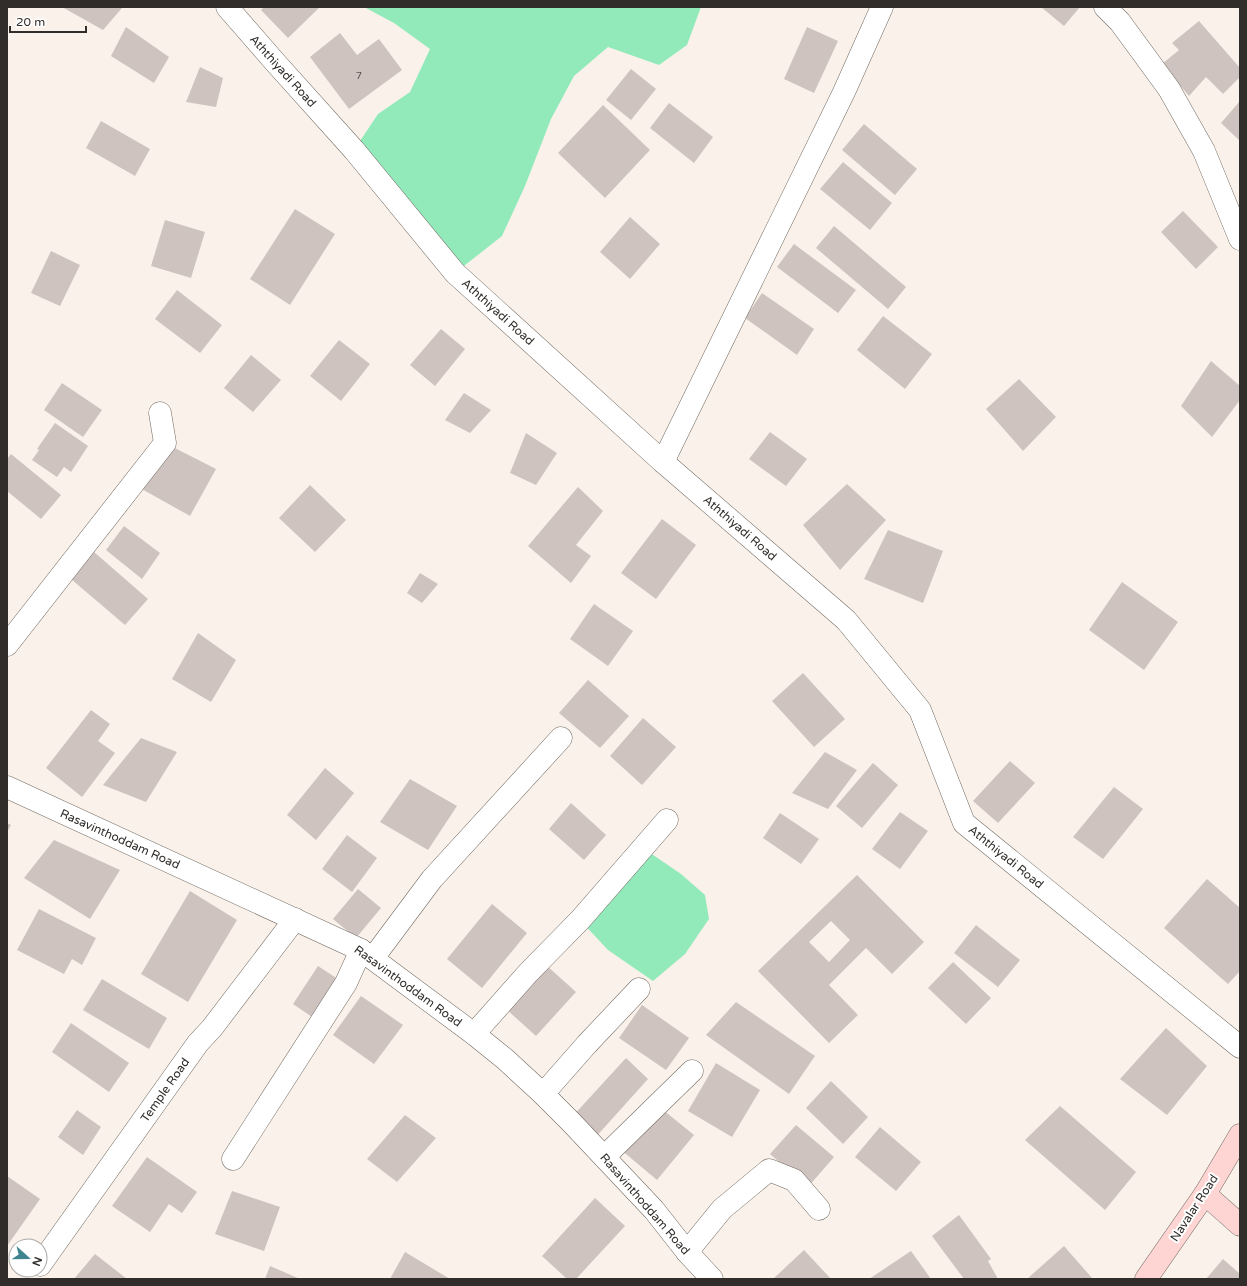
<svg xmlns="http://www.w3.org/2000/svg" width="1247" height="1286" font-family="'Varela Round',sans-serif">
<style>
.green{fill:#92eabb}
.building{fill:#cfc3bf;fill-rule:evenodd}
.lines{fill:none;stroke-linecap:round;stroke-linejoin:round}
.street-casing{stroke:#716a63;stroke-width:23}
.secondary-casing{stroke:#716a63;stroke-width:23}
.street{stroke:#fff;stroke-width:22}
.secondary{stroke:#fed5d2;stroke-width:22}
.labels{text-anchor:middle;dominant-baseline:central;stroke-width:4;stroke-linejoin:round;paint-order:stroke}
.number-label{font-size:10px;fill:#58524f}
.street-label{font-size:12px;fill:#302d2a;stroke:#fff}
</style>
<rect width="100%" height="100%" fill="#faf2ea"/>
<!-- green -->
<g class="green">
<path d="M364,7H701L687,45L659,65L608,47L574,76L551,119L525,186L502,236L455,273L354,150L378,114L410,92L430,49L394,23Z"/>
<path d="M643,848L681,874L705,895L709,919L685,954L653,981L608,950L580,920Z"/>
</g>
<!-- building -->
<g class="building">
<path d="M62,7H121L122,8L103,30Z"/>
<path d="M264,7H320L288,38L261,10Z"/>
<path d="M1041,7H1080L1064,26Z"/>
<path d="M1199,21L1240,68V77L1223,94L1206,77L1189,96L1162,64L1179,50L1172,43Z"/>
<path d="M126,27L169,57L154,83L111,56Z"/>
<path d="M807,27L838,41L814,93L784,79Z"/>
<path d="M340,33L357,55L379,39L402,70L349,109L310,57Z"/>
<path d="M200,67L223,78L216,107L186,102Z"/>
<path d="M631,69L656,89L631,120L606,100Z"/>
<path d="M1240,101V141L1221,123Z"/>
<path d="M669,103L713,137L694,163L650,128Z"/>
<path d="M603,105L650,150L605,198L558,153Z"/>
<path d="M101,121L150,149L135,176L86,148Z"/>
<path d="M864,124L917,169L895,195L842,150Z"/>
<path d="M843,162L892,203L870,230L820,189Z"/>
<path d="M295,209L335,234L290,305L250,279Z"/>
<path d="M1183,211L1218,247L1196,269L1161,232Z"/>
<path d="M630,217L660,244L630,279L600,252Z"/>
<path d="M165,220L205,232L191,278L151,266Z"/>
<path d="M834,226L906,287L888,309L816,248Z"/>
<path d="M794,244L856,290L838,313L777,267Z"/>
<path d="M51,251L80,265L60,306L31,293Z"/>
<path d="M177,290L222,325L200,353L155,319Z"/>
<path d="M762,293L814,329L797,355L745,318Z"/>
<path d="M883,316L932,354L905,389L857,350Z"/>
<path d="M441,329L465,349L435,386L410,365Z"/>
<path d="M339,340L370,364L341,401L310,376Z"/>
<path d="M251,355L281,380L253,412L224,388Z"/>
<path d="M1211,361L1240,386V400L1212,437L1181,406Z"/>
<path d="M1019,379L1056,417L1023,451L986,409Z"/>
<path d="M62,383L102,410L83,437L44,410Z"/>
<path d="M464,393L491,410L470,433L445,420Z"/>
<path d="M55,423L88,446L71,472L64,467L57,477L32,460L39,450L37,449Z"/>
<path d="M770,432L807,459L786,486L749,459Z"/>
<path d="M526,433L557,453L536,485L510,473Z"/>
<path d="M165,443L216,469L190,516L140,488Z"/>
<path d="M11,454L61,495L41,519L7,491V459Z"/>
<path d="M847,484L886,520L840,570L803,525Z"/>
<path d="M310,485L346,520L315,552L279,518Z"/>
<path d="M578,487L603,511L576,545L591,556L571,583L528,546Z"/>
<path d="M662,519L696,545L656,599L621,573Z"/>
<path d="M124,526L160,553L142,579L106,550Z"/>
<path d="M888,530L943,551L923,603L864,579Z"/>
<path d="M94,552L148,599L125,625L71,579Z"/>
<path d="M420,573L438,584L422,603L407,593Z"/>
<path d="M1122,582L1178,622L1144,670L1089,630Z"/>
<path d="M594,604L633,631L608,666L570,639Z"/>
<path d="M198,633L236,660L211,702L172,679Z"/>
<path d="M803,673L845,719L814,747L772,701Z"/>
<path d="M588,680L629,716L600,748L559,713Z"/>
<path d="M91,710L110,724L98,741L115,753L82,797L46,768Z"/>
<path d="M643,718L676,747L642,785L610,756Z"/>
<path d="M141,738L177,752L146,802L103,785Z"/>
<path d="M825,752L857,770L828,809L792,793Z"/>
<path d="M1010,761L1035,783L998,823L973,801Z"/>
<path d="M873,763L898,785L862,828L836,806Z"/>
<path d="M325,768L354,793L316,840L287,815Z"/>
<path d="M410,779L457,806L428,850L380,822Z"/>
<path d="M1114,787L1143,809L1103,859L1073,837Z"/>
<path d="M571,803L606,835L584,860L549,829Z"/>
<path d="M900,812L928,831L900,869L872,849Z"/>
<path d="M780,813L819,839L801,864L763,838Z"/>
<path d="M7,823L11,825L7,832Z"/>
<path d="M347,835L377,858L352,892L322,869Z"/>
<path d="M54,840L120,870L90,919L24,878Z"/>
<path d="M857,875L924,942L892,974L866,948L829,985L858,1015L829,1043L758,971ZM831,921L850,940L829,962L809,942Z"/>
<path d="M1207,879L1240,908V971L1228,984L1164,928Z"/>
<path d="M358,889L381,908L356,938L333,919Z"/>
<path d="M190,891L237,920L188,1002L141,974Z"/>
<path d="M492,904L527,933L482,988L447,959Z"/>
<path d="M39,909L96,938L82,965L72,959L64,974L17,950Z"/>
<path d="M976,925L1020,960L998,987L954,953Z"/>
<path d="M953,962L991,998L966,1024L928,988Z"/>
<path d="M546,965L576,992L536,1036L506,1009Z"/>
<path d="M318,966L344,983L318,1021L293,1004Z"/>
<path d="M102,979L167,1018L149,1049L83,1010Z"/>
<path d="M361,996L403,1025L374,1064L333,1035Z"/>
<path d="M736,1002L815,1056L789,1094L706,1035Z"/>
<path d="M642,1005L689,1038L666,1070L619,1038Z"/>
<path d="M71,1023L129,1063L109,1092L52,1052Z"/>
<path d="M1166,1028L1207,1066L1167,1115L1120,1079Z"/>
<path d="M626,1058L648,1079L594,1139L571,1118Z"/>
<path d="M716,1063L760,1090L732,1137L688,1111Z"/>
<path d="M831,1081L868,1117L843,1144L806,1108Z"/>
<path d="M657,1105L694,1135L657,1180L620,1149Z"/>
<path d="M1060,1106L1136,1172L1105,1210L1025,1140Z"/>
<path d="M77,1110L101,1127L83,1155L58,1137Z"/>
<path d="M405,1115L436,1138L397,1182L367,1159Z"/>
<path d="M796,1125L834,1157L808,1187L770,1154Z"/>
<path d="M880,1127L921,1162L896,1191L855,1157Z"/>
<path d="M147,1157L197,1192L182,1213L169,1204L150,1232L112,1206Z"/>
<path d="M7,1176L40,1199L7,1246Z"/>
<path d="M232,1191L280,1207L264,1251L215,1234Z"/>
<path d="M595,1198L625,1226L576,1279H567L542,1256Z"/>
<path d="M959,1215L991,1259L988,1261L998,1279H964L932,1236Z"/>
<path d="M1064,1246L1092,1278L1091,1279H1027Z"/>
<path d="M804,1250L831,1279H773Z"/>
<path d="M911,1251L931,1279H869Z"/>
<path d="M405,1252L450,1279H390Z"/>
<path d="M95,1254L127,1279H74Z"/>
<path d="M1223,1259L1240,1274V1279H1206Z"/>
<path d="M270,1266L300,1279H265Z"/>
</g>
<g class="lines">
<!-- street casing -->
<g class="street-casing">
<g id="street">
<path d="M227,7L274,61L354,150L455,273L663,462L846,620L920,710L964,823L1240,1047"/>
<path d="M1105,7L1120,22L1169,89L1204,151L1240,239"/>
<path d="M663,462L844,92L882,7"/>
<path d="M7,645L165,443L160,413"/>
<path d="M7,787L361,950L474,1034L505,1059L543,1094L571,1122L654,1210L687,1252L712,1279"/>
<path d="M373,958L432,879L561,738"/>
<path d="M474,1034L528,973L580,920L667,820"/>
<path d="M543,1094L587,1044L639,989"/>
<path d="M604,1157L692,1071"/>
<path d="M233,1159L346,983L361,950"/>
<path d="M687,1252L722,1209L769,1170L794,1180L819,1209"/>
<path d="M40,1265L198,1043L212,1028L295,919"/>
</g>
</g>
<!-- secondary casing -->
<g class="secondary-casing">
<g id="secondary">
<path d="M1205,1194L1240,1225"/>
<path d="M1146,1279L1205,1194L1240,1135"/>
</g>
</g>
<!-- street -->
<use href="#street" class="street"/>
<!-- secondary -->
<use href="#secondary" class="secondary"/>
</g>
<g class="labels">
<!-- number labels -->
<g class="number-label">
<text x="359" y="76">7</text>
</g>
<!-- street labels -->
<g class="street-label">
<text transform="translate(283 71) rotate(48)">Aththiyadi Road</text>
<text transform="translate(498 312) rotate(42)">Aththiyadi Road</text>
<text transform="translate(740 528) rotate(41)">Aththiyadi Road</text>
<text transform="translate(120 839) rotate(24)">Rasavinthoddam Road</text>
<text transform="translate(1006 857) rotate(39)">Aththiyadi Road</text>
<text transform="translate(408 986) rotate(36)">Rasavinthoddam Road</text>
<text transform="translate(165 1090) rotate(-55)">Temple Road</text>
<text transform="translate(645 1204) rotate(49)">Rasavinthoddam Road</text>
<text transform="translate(1194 1208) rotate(-57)">Navalar Road</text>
</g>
</g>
<!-- border -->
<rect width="1247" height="1286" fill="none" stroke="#302d2a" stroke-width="16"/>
<!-- north arrow -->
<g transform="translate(28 1258) rotate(111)"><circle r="19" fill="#ffffff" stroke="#acabaa"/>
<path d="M0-3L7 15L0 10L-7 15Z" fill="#3e858f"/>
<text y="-6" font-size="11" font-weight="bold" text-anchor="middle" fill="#302d2a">N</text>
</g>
<!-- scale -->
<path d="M10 26v6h76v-6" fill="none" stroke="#302d2a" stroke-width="2"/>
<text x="16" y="26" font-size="12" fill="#302d2a" stroke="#ffffff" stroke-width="3" paint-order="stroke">20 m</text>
</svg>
